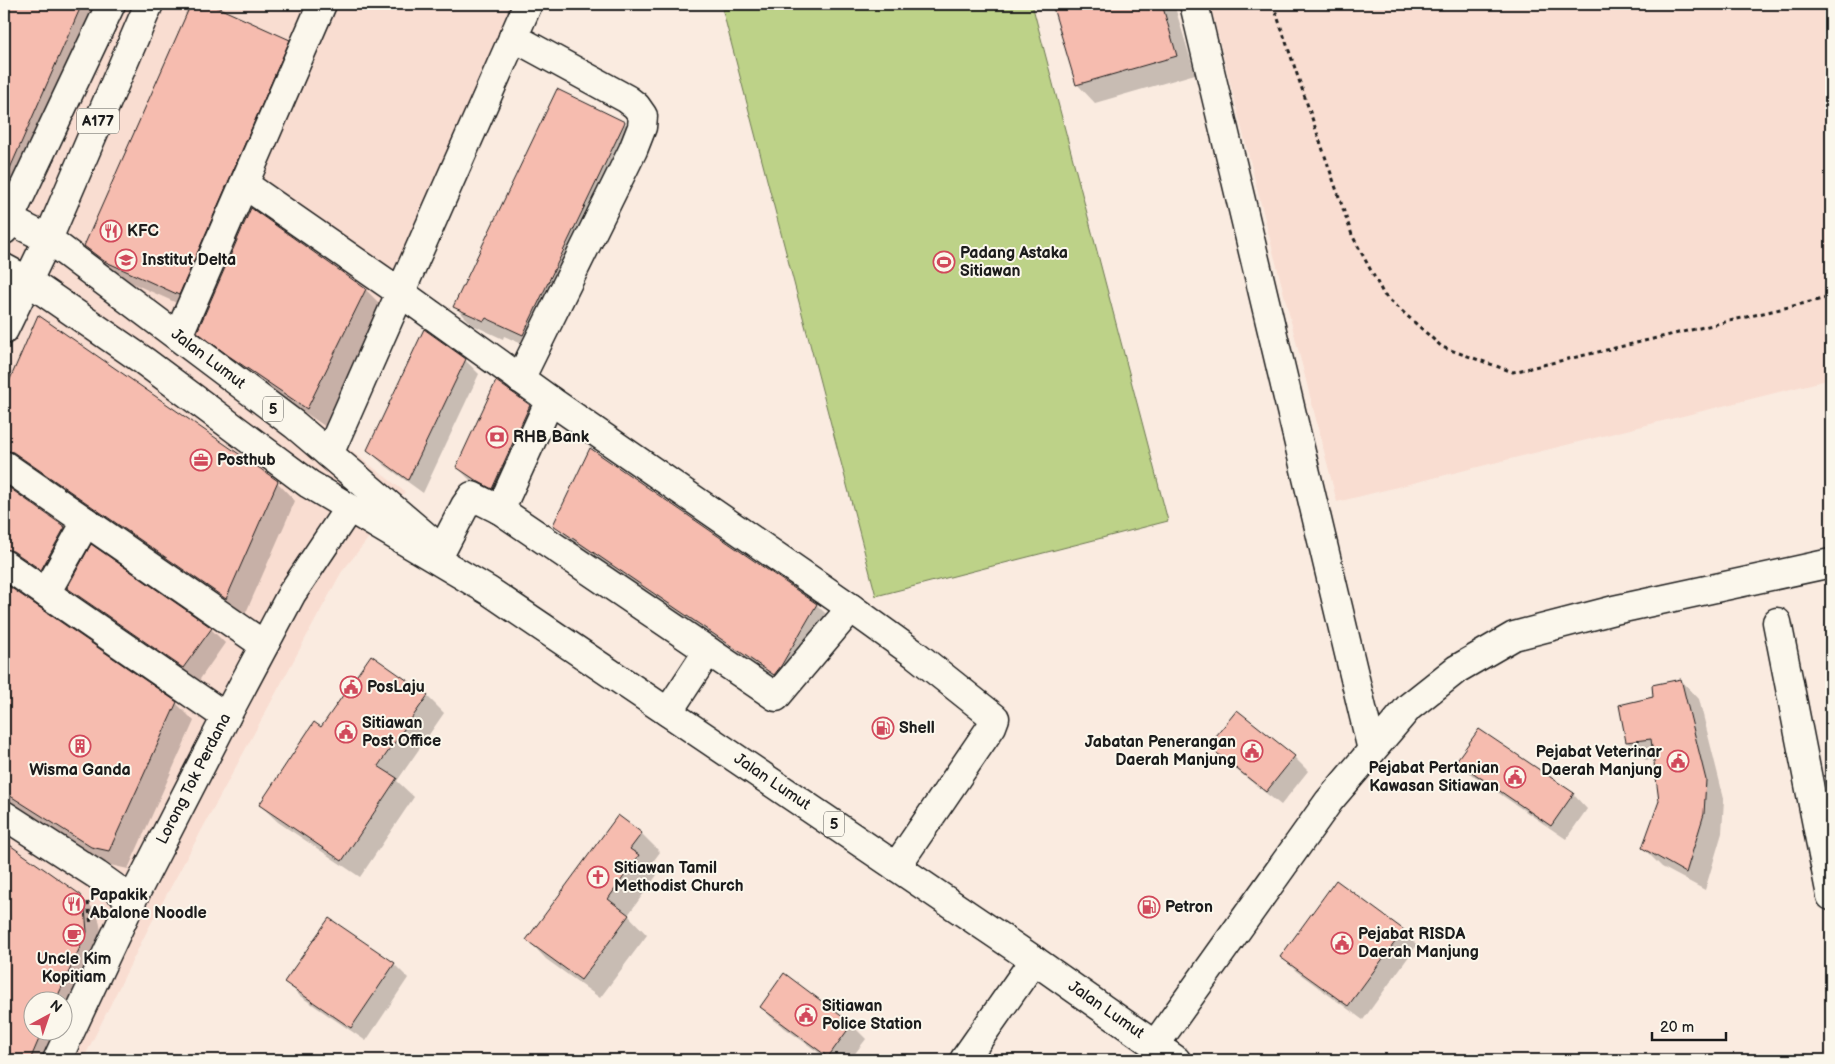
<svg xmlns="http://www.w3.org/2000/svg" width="1835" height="1064" font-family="'Balsamiq Sans',sans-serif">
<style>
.built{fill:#f9ddd1;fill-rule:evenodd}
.green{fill:#bdd288;stroke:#6c7752}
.shadow{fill:#0003;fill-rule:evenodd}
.building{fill:#f6bcaf;stroke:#1c1c1c}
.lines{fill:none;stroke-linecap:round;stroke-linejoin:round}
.minor-casing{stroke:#1c1c1c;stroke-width:31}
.highway-casing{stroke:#1c1c1c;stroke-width:31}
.path{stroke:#1c1c1c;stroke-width:3;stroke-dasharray:4 4;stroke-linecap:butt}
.minor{stroke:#fbf7ec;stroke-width:28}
.highway{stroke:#fbf7ec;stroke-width:28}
.labels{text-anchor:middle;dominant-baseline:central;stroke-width:4;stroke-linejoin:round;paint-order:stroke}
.shield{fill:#fbf7ec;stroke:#5f5e5a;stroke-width:1}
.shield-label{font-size:15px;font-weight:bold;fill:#1c1c1c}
.poi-label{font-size:16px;font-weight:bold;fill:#1c1c1c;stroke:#fbf7ec;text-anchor:start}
.street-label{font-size:16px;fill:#1c1c1c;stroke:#fbf7ec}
</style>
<rect width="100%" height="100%" fill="#faebe0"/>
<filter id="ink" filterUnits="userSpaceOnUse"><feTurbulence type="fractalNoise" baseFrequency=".02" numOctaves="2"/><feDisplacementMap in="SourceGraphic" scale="10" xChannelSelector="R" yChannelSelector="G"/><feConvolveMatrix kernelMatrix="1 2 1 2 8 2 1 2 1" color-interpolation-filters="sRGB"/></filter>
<g filter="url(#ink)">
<!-- built -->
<g class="built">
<path d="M4,4H512L326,431L405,492L341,573L148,929L83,1060H4ZM32,1002H62V1032H32Z"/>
<path d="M1210,4H1831V379L1337,502Z"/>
</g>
<!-- green -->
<path class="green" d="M721,4H1032L1168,521L876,596Z"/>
<!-- shadow -->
<g class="shadow">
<path d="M4,4H109L25,196L4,186Z"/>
<path d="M190,4H207L289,41L307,59L197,312L123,279L103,264L85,246L187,16L185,14Z"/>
<path d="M1053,4H1174L1195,74L1095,103L1077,84Z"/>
<path d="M624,123L643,141L542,353L504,336L503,339L473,325L455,307Z"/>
<path d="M366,290L384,308L326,427L249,374L217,350L198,331Z"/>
<path d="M39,317L277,482L295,501L244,617L6,483L7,488L65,528L83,546L59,588L9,574L6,582L7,587L176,703L194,721L128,869L110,865L4,797V396Z"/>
<path d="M465,360L479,374L423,493L383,464L368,450Z"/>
<path d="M497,383L530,406L544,420L492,495L471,481L457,467Z"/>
<path d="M555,525L713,533L817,605L831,619L789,688L569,539Z"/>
<path d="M68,588L211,629L225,643L198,682L82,602Z"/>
<path d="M1681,680L1699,699L1724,799L1722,833L1705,890L1662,867L1643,848L1661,801L1655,759L1646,760L1627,742L1655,698Z"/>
<path d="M427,696L444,713L397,781L414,797L360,877L278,822L260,805L321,729Z"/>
<path d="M1210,746L1294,757L1308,771L1281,805L1224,760Z"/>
<path d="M1458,761L1573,794L1587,809L1566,839L1472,775Z"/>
<path d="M642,834L660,852L649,867L657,875L628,915L647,935L600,998L546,959L528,940Z"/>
<path d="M4,843L80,896L97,912L100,925L103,949L52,1060H4ZM32,1002H62V1032H32Z"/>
<path d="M1403,931L1417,945L1363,1020L1296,971L1282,957Z"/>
<path d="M394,964L408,978L366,1041L300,996L286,982Z"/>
<path d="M785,975L852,1025L866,1039L850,1060H829L775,1021L761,1007Z"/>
</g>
<!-- building -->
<g class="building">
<path d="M4,4H82L4,182Z"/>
<path d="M191,4H210L290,40L179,295L104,261L84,246Z"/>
<path d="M1052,4H1162L1177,56L1076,85Z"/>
<path d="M557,89L625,122L523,335L486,318L484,321L453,307Z"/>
<path d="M251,208L366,289L307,409L229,356L197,332Z"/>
<path d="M38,315L278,481L226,599L13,452L4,450V393Z"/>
<path d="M424,329L466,359L408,480L367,450Z"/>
<path d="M496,381L530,405L492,489L477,481L456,467Z"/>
<path d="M590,448L817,604L781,666L774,675L553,525Z"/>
<path d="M4,484L65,527L41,570L13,551L4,549Z"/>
<path d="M91,544L212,628L183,668L67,588Z"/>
<path d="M4,583L177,702L109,851L91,847L4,792Z"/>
<path d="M371,655L428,695L378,766L397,778L342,861L259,805L314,722L321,727Z"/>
<path d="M1681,679L1706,780L1704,814L1686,873L1642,848L1659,801L1651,739L1626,742L1619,705L1653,697L1652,685Z"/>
<path d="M1237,710L1295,756L1266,792L1208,746Z"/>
<path d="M1479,729L1574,793L1551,826L1456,761Z"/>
<path d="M618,815L642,833L630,849L639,855L608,899L629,915L581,980L526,940Z"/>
<path d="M4,841L81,895L85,908L87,932L55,1002H32V1032H42L30,1060H4Z"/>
<path d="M1336,880L1404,930L1348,1006L1280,957Z"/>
<path d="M329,918L395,963L351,1028L284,982Z"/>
<path d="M784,973L852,1024L828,1057L760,1007Z"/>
</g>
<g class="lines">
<!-- minor casing -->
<g class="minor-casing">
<g id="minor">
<path d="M1194,4L1372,750"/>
<path d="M513,37L627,99L636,106L643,116L642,127L633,150L520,379"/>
<path d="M244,184L401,293L550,400L851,608L916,655L995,718L992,726L896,867"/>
<path d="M178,336L322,4"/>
<path d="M329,454L528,4"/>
<path d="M4,465L264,645"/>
<path d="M500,510L550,400"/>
<path d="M442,550L465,506L472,496L500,510L776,697L851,608"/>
<path d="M4,564L226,717"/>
<path d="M46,593L86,522"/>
<path d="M1777,622L1831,896"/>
<path d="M668,712L708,651"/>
<path d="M4,815L97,875L132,900"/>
<path d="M1155,1045L1329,801L1409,707L1457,669L1514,636L1614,610L1831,563"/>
<path d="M57,1060L132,900L226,717L292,593L349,508"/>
<path d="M964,1060L1034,960"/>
</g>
</g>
<!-- highway casing -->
<g class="highway-casing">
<g id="highway">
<path d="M8,219L48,239L295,425L437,546"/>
<path d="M4,230L111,4"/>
<path d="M4,268L28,281L144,361L309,484L489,591L1034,960L1176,1060"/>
<path d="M4,330L48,239L149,4"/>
</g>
</g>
<!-- path -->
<g class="path">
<path d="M1273,4L1352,235L1384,295L1442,347L1513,372L1831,297"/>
<path d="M88,902L91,925"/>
</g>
<!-- minor -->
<use href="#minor" class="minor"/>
<!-- highway -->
<use href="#highway" class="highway"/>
</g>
</g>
<!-- icons -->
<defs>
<g id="restaurant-ring" transform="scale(1.125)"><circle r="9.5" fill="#fbf7ec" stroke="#d1495b" stroke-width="1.5"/><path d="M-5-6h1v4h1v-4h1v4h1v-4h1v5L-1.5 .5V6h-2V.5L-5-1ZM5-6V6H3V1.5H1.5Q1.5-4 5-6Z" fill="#d1495b"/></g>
<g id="university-ring" transform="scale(1.125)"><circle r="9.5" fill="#fbf7ec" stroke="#d1495b" stroke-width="1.5"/><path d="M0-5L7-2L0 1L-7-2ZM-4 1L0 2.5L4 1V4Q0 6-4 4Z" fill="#d1495b"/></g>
<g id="stadium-ring" transform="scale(1.125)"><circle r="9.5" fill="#fbf7ec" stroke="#d1495b" stroke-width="1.5"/><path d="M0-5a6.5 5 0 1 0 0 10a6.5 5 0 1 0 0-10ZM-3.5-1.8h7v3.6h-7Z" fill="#d1495b"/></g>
<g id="bank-ring" transform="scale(1.125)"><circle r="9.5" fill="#fbf7ec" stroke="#d1495b" stroke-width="1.5"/><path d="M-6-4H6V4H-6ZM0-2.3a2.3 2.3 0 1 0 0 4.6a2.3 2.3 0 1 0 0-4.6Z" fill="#d1495b"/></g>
<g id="office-ring" transform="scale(1.125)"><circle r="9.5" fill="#fbf7ec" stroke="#d1495b" stroke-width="1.5"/><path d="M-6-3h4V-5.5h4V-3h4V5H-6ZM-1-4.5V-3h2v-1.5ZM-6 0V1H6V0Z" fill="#d1495b"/></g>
<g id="civic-ring" transform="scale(1.125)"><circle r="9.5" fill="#fbf7ec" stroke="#d1495b" stroke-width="1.5"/><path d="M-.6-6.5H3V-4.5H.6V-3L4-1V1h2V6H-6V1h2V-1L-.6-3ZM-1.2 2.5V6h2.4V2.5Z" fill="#d1495b"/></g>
<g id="fuel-ring" transform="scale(1.125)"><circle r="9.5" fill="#fbf7ec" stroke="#d1495b" stroke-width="1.5"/><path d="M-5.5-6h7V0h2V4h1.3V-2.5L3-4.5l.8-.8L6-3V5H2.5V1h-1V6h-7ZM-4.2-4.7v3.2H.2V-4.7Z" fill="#d1495b"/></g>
<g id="building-ring" transform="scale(1.125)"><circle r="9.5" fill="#fbf7ec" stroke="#d1495b" stroke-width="1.5"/><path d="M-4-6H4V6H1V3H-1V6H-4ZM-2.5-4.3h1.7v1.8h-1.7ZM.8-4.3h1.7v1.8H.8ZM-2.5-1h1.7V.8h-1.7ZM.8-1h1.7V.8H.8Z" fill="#d1495b"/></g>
<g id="church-ring" transform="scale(1.125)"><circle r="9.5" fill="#fbf7ec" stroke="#d1495b" stroke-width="1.5"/><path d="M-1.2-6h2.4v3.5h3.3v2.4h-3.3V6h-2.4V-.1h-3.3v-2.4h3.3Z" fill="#d1495b"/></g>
<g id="cafe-ring" transform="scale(1.125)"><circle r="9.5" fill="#fbf7ec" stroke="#d1495b" stroke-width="1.5"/><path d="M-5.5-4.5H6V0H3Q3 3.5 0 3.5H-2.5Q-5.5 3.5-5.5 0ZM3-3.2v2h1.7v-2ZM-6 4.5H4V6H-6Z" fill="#d1495b"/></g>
</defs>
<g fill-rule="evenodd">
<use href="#restaurant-ring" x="111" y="231"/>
<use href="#university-ring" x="126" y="260"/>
<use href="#stadium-ring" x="944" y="262"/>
<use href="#bank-ring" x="497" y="437"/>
<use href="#office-ring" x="201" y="460"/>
<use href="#civic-ring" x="351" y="687"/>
<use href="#fuel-ring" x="883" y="728"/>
<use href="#civic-ring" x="346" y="732"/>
<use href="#building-ring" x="80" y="746"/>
<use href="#civic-ring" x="1252" y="751"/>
<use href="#civic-ring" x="1678" y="761"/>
<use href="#civic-ring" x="1515" y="777"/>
<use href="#church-ring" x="598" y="877"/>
<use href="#restaurant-ring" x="74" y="904"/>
<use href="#fuel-ring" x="1149" y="907"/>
<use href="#cafe-ring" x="74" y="935"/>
<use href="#civic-ring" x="1342" y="943"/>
<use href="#civic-ring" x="806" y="1015"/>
</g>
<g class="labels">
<!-- shield labels -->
<g class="shield">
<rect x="77" y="108.5" width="42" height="25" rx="4"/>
<rect x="263" y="396.5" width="20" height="25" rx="4"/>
<rect x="824" y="811.5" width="20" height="25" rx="4"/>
</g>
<g class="shield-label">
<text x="98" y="121">A177</text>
<text x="273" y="409">5</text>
<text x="834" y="824">5</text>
</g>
<!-- poi labels -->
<g class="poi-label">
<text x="127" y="231">KFC</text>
<text x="960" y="253">Padang Astaka<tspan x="960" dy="18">Sitiawan</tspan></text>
<text x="142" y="260">Institut Delta</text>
<text x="513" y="437">RHB Bank</text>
<text x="217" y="460">Posthub</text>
<text x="367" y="687">PosLaju</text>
<text x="362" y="723">Sitiawan<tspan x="362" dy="18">Post Office</tspan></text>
<text x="899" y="728">Shell</text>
<text x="1236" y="742" text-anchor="end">Jabatan Penerangan<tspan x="1236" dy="18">Daerah Manjung</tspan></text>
<text x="1662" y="752" text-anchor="end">Pejabat Veterinar<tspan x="1662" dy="18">Daerah Manjung</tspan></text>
<text x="1499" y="768" text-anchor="end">Pejabat Pertanian<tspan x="1499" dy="18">Kawasan Sitiawan</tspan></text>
<text x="80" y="770" text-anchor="middle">Wisma Ganda</text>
<text x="614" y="868">Sitiawan Tamil<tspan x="614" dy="18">Methodist Church</tspan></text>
<text x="90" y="895">Papakik<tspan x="90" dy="18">Abalone Noodle</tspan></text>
<text x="1165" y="907">Petron</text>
<text x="1358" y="934">Pejabat RISDA<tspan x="1358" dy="18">Daerah Manjung</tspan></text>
<text x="74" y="959" text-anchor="middle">Uncle Kim<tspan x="74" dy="18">Kopitiam</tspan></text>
<text x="822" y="1006">Sitiawan<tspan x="822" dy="18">Police Station</tspan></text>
</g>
<!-- street labels -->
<g class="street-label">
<text transform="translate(208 359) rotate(37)">Jalan Lumut</text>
<text transform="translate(194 779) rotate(-63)">Lorong Tok Perdana</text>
<text transform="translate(772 782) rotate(34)">Jalan Lumut</text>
<text transform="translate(1106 1010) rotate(35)">Jalan Lumut</text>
</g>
</g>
<!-- margin -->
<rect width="1835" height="1064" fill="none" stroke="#fbf7ec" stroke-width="20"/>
<rect x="10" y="10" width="1815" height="1044" fill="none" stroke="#1c1c1c" stroke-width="2" filter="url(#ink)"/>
<!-- north arrow -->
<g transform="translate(48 1016) rotate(40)"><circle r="24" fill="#fbf7ec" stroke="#a29f99"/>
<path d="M0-4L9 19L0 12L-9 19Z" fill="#d1495b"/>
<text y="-8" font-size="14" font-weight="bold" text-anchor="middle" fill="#1c1c1c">N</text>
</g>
<!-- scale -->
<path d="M1652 1032v8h74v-8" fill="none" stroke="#1c1c1c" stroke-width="2.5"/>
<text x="1660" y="1032" font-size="15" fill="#1c1c1c" stroke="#fbf7ec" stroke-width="4" paint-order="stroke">20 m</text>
</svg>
